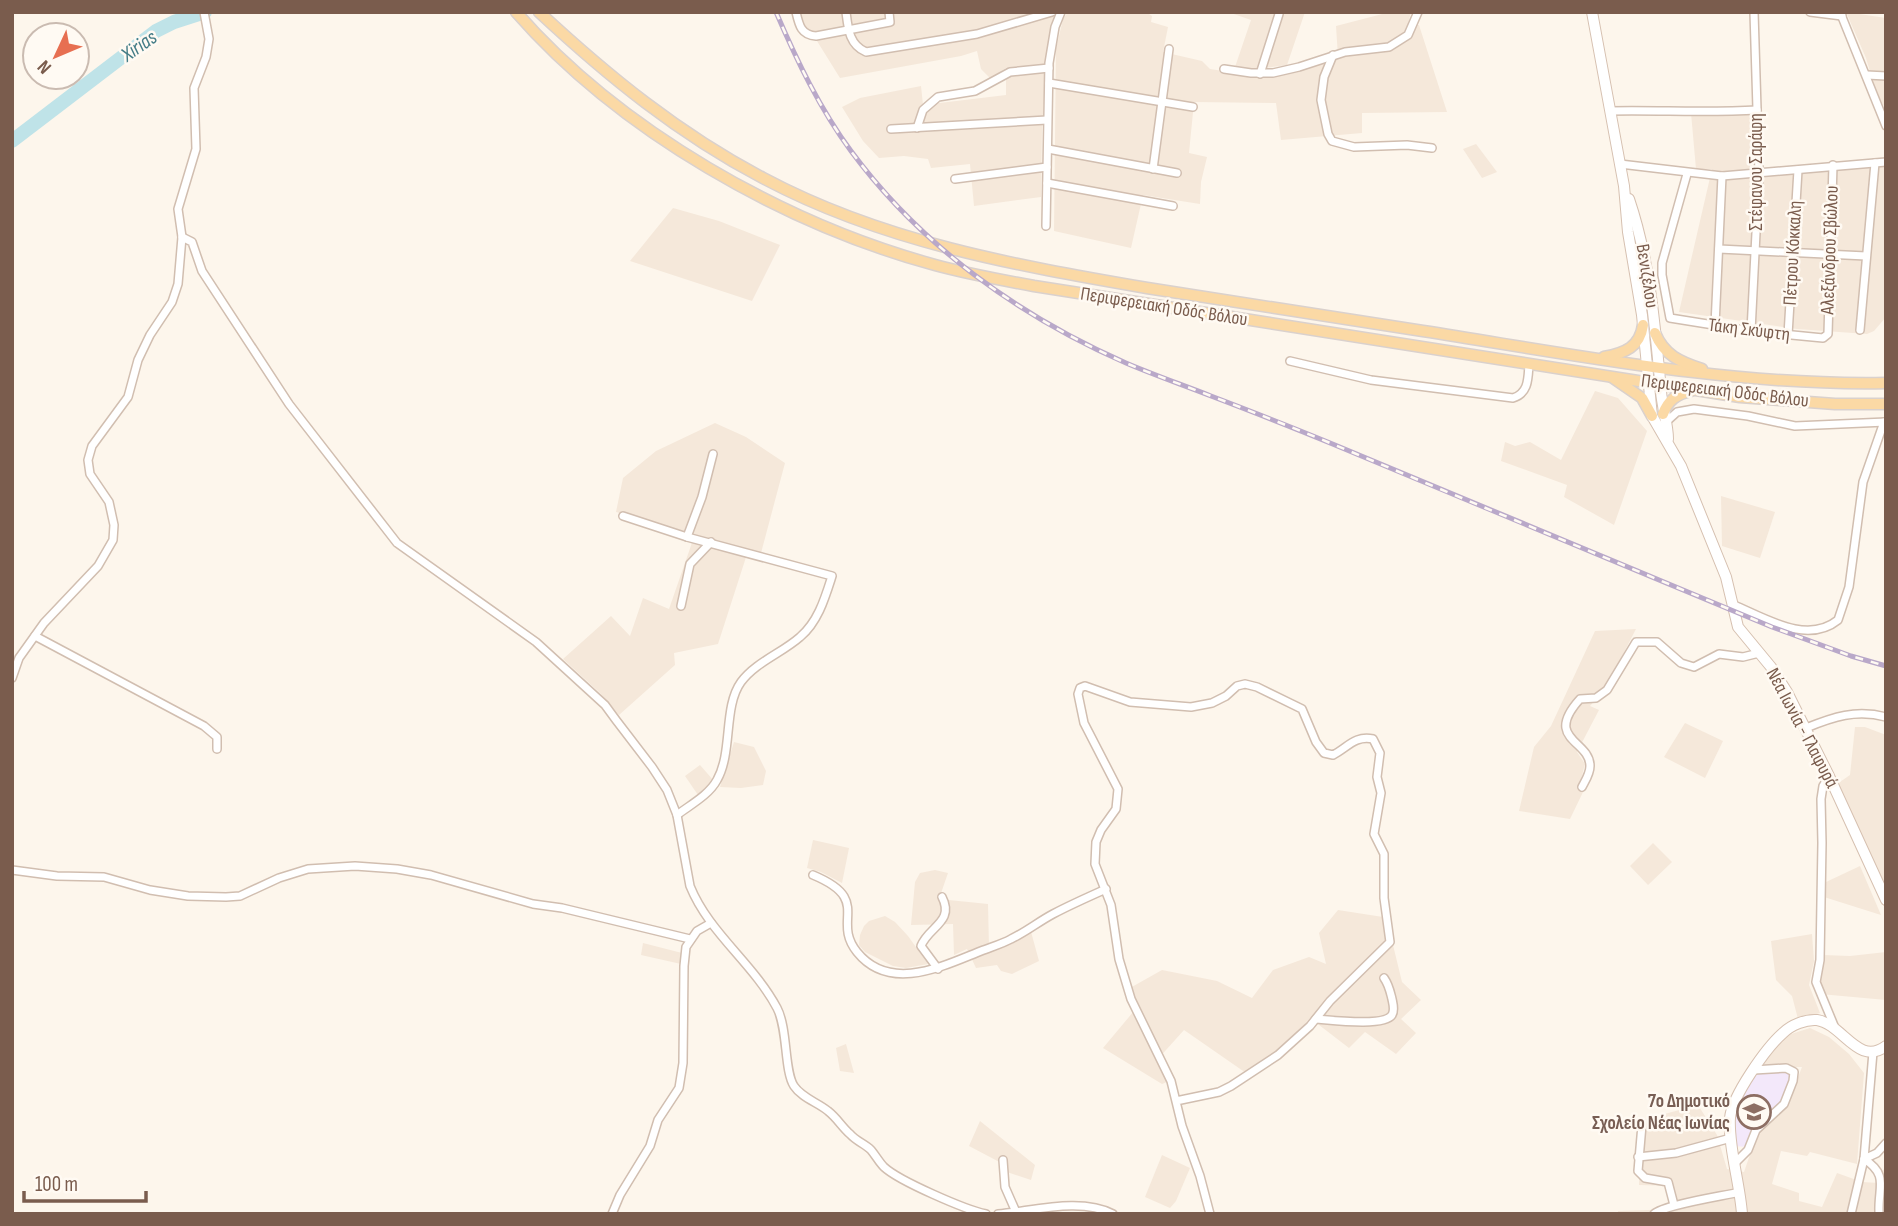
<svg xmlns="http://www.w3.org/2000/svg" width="1898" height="1226" font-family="'Sofia Sans Condensed',sans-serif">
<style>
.residential{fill:#f5e8da}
.education{fill:#f3e8fa}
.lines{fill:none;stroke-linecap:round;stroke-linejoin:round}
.river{stroke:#bfe3e8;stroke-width:14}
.minor-casing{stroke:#d1beb0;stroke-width:10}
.secondary-casing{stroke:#d6c0b0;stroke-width:12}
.primary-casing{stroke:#dad1cd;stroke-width:13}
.minor{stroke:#fff;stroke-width:7}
.secondary{stroke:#fff;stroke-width:10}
.primary{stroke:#fbd9a5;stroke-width:10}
.rail-casing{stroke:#b9a8c9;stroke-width:5}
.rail{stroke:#fffaf3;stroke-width:2.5;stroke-dasharray:8;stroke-linecap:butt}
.labels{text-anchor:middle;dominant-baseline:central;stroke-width:5;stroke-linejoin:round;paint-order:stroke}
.street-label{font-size:19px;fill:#7a5c4d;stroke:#fffaf3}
.education-label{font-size:19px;font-weight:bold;fill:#785e54;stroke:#fffaf3;text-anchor:end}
.water-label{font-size:21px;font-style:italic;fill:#437c86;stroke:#fffaf3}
</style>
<rect width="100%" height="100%" fill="#fdf6ec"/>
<!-- residential -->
<g class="residential">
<path d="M800,12H1058L1048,44L1042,127L1041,197L974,206L970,164L931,168L928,159L904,156L879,158L863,141L842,107L860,98L921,86L923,105L1006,95V68L991,79L981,69L977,51L961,56L840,78L812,33L802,26Z"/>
<path d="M1068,12H1146L1152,16L1151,22L1168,27L1163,52L1202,61L1210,69L1263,77L1285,73L1338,57L1336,26L1390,12H1411L1408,24L1419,25L1447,112L1362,113V133L1281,140L1276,103L1194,102L1189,153L1207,157L1201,182L1200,204L1143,195L1131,248L1054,231L1056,49L1063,19Z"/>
<path d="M1228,12H1305L1287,65L1257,69L1235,67L1251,20Z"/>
<path d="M1846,12L1886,18V110L1876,92L1866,58Z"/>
<path d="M1750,111L1752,175L1886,165V317L1874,331L1867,334L1797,329L1679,312L1712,169H1696L1691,113Z"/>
<path d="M1476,144L1497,172L1482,178L1463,149Z"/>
<path d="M673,208L719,221L780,245L752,301L630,261Z"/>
<path d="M1595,391L1618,398L1647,431L1614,525L1564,497L1567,485L1501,461L1505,442L1515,446L1530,442L1561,460Z"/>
<path d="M715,423L746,437L785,463L761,553L748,551L718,644L674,653L675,665L619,715L600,693L563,659L611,616L630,636L643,598L669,609L695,534L616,512L623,478L656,451Z"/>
<path d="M1721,496L1775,512L1760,558L1722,546Z"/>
<path d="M1636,629L1605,689L1590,706L1599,710L1577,752L1585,764L1579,787L1584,790L1570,819L1519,811L1534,747L1551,726L1595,631Z"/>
<path d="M1685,723L1723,741L1705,778L1664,757Z"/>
<path d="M1855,727H1865L1886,735V893L1837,784L1850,775Z"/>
<path d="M734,742L754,747L766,771L763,785L741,788L720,787Z"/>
<path d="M700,765L714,781L698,795L685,776Z"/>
<path d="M813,840L849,848L842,883L821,872L807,868Z"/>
<path d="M1653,843L1672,862L1648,885L1630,866Z"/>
<path d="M1860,866L1881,915L1824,897L1826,882Z"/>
<path d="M935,870L948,873L939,899L988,904L989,947L1030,928L1039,961L1012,974L1001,971L997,965L976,968L967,949L954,955L953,924L911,925L915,882L920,873Z"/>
<path d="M1338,910L1383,917L1387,944L1393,945L1402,982L1421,1000L1401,1019L1416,1033L1396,1054L1365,1032L1349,1048L1310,1018L1286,1046L1246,1073L1184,1030L1157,1060L1167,1082L1162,1084L1103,1048L1139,1005L1130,988L1162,970L1217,981L1252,998L1273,970L1309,957L1326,964L1319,933Z"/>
<path d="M885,916L895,922L908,936L928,964L906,968L893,966L865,952L859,945L860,935L864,926L869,921Z"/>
<path d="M1812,934L1814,961L1809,985L1820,1013L1798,1019L1792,996L1776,980L1771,941Z"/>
<path d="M643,943L682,953L681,964L641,955Z"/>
<path d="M1886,952V1000L1820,994L1818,982L1823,955L1850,956Z"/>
<path d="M1810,1028L1829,1037L1849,1054L1864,1073L1857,1164L1810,1152L1807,1156L1781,1151L1772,1184L1799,1193V1201L1822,1207L1837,1173L1862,1182L1879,1183L1880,1172L1886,1168V1214H1618V1211L1677,1209L1673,1186L1639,1185L1642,1120L1698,1105L1717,1135L1727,1169L1744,1172L1758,1131L1787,1106L1802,1067H1761L1772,1050L1788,1035Z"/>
<path d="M846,1044L854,1073L840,1071L836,1048Z"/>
<path d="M980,1121L1035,1165L1031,1180L1007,1172V1166L969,1146Z"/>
<path d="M1162,1155L1190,1168L1176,1201L1170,1208L1145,1197Z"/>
</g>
<!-- education -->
<path class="education" d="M1760,1071H1788L1793,1074L1782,1103L1754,1130L1747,1147L1734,1146L1733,1126L1736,1106L1748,1085Z"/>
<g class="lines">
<!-- river -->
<path class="river" d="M12,141L156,31L174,22L205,12"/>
<!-- minor casing -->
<g class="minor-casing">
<g id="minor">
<path d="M796,12C799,25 801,35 816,36L890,22L889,12"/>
<path d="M846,12C848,28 849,45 866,52L977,34L1052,12"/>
<path d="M1810,12L1842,16"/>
<path d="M1840,12L1886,126"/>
<path d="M1333,55L1324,77L1321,100L1328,134L1332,141L1354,147L1407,145L1432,148"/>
<path d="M1224,69L1251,73H1273L1299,67L1345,52L1389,47L1408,35L1418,12"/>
<path d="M1260,74L1279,14"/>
<path d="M1867,75L1886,76"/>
<path d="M1049,83L1193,107"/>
<path d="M1610,111C1659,110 1708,113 1757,110"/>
<path d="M917,128L923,110L938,97L975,91L1010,72L1049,68"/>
<path d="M891,129L1047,120"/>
<path d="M1048,149L1177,173"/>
<path d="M1620,164L1722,176L1886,162"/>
<path d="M1153,169L1169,49"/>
<path d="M1687,174L1662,263V275L1670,318L1751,331L1823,338L1828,334L1833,165"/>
<path d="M955,179L1047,167"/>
<path d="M1047,183L1173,206"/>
<path d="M1046,226L1049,63L1055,27L1061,12"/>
<path d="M182,237L192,242L202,271L289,404L397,543L536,642L605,705L616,720L652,767L667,790L677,815L690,886C709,933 753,963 777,1008C788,1029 784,1071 794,1086C802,1098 817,1102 828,1111C837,1118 842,1127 850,1134C856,1141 865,1144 871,1150C876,1156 879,1162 884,1167C899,1181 966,1210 986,1214"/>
<path d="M1719,249L1866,256"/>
<path d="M1715,325L1722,176"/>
<path d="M1860,330L1875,163"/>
<path d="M1751,331L1759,174L1754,12"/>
<path d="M1788,335L1798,170"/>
<path d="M1290,361L1371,380L1513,398C1529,393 1528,378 1529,364"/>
<path d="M1666,422L1677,412L1694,409L1748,416L1795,426L1886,422"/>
<path d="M623,516L687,537L832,576C825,598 818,622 800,637C782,653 756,662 741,682C723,707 733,752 717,780C709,795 690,805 677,815"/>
<path d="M687,537L702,497L713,454"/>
<path d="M1734,605C1765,618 1807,645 1838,620L1849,587L1863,482L1884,422"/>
<path d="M681,606L690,564L711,542"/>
<path d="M35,636L204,726L217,737V749"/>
<path d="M12,678L19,658L44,623L98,566L113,540L114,525L109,502L90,474L88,460L92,446L128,397L138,360L150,335L172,302L178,284L182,237L178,209L196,149L194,88L206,57L209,39L204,12"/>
<path d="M1806,728C1833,717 1856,709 1886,717"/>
<path d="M1829,776L1823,786L1821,799L1822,843L1820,960L1816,982L1835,1028"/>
<path d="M1582,787C1585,781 1590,774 1590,766C1590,740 1543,740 1580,699L1596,698L1607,690L1636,642H1657L1681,663L1694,667L1719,654L1743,657L1759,653"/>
<path d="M12,870L57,876L104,877L150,890L188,896L226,897L240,896L279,878L308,869L355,866L397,869L431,875L533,904L562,908L690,939"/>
<path d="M813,875C873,900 831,920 857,952C890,993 943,966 981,951C991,947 1002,944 1011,939C1026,932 1038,922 1053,914C1070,905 1088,897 1106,889"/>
<path d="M938,969L921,946C928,927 955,922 942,897"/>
<path d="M1316,1019C1331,1020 1384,1027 1392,1015C1395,1010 1393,1004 1392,999C1390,991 1389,985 1384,978"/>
<path d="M1176,1101L1219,1092L1231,1086L1278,1055L1310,1026L1330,1001L1390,942L1384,898V854L1374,834L1381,793L1377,777L1380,753L1373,739C1355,735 1347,748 1333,755L1324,753L1316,742L1302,709L1257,687L1245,684L1237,686L1226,696L1212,703L1191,707L1130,702L1085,686L1080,688L1078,694L1084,723L1118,789L1116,809L1101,830L1096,842L1095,864L1111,905L1119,959L1131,999L1171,1081L1182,1126L1200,1176L1210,1214"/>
<path d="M1642,1125L1638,1171L1645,1178L1668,1182L1674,1205"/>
<path d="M1638,1157L1676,1153L1731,1138"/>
<path d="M1864,1159C1889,1175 1878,1187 1879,1212"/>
<path d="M1864,1159L1877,1153L1886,1143"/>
<path d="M1003,1160L1005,1187L1016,1212"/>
<path d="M1736,1162L1748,1150L1756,1130L1784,1104L1793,1081L1794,1072L1786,1068L1754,1070"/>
<path d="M612,1214L620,1195L650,1146L658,1120L679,1088L683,1063L684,966L686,947L697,931L711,923"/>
<path d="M998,1214C1033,1211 1081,1197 1113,1214"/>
<path d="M1654,1214C1663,1205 1723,1196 1740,1192"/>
<path d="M1851,1214L1864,1159L1873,1052"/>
</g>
</g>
<!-- secondary casing -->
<g class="secondary-casing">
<g id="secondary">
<path d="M1592,12L1624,186L1628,232L1642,315L1652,416L1681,466L1726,577L1738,627L1771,667L1787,692L1829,776L1886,900"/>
<path d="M1629,199C1650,261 1655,326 1661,391C1662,407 1668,424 1668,439"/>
<path d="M1742,1214C1740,1184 1728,1146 1730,1118C1732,1096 1766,1048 1783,1033C1791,1025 1806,1019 1817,1020C1843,1024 1858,1067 1886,1046"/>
</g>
</g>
<!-- primary casing -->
<g class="primary-casing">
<g id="primary">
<path d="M516,12C620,131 784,224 935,265C968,274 1001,280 1034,286L1740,397L1835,404H1886"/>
<path d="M539,12C608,76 679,134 763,178C883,242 1014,265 1147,288C1239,303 1331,317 1423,331C1577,355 1730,386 1886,383"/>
<path d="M1655,333C1664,355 1680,362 1702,369"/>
<path d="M1604,357C1625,353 1640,347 1643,325"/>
<path d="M1613,378L1642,398L1652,416"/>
<path d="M1663,414C1668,400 1677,394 1691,391"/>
</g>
</g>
<!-- minor -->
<use href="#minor" class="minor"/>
<!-- secondary -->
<use href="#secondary" class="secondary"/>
<!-- primary -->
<use href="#primary" class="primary"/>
<!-- rail casing -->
<g class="rail-casing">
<path id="rail" d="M776,12C797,61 820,109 851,151C921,246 1019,316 1126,363C1154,375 1183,385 1211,396C1253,412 1294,428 1335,445C1480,506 1626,566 1772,627L1851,656L1886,666"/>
</g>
<!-- rail -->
<use href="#rail" class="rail"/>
</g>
<!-- icons -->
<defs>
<g id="school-ring" transform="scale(1.75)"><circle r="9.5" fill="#fffaf3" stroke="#8d6e63" stroke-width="1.5"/><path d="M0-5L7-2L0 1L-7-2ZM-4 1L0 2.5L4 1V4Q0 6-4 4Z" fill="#8d6e63"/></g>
</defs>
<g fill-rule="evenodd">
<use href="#school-ring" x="1754" y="1112"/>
</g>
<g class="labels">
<!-- street labels -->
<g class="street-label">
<text transform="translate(1756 172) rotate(-90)">Στέφανου Σαράφη</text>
<text transform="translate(1830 250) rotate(-88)">Αλεξάνδρου Σβώλου</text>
<text transform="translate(1793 253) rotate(-87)">Πέτρου Κόκκαλη</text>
<text transform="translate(1647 276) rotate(81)">Βενιζέλου</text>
<text transform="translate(1164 307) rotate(9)">Περιφερειακή Οδός Βόλου</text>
<text transform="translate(1749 330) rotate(7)">Τάκη Σκύφτη</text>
<text transform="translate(1725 391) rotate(7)">Περιφερειακή Οδός Βόλου</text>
<text transform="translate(1802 728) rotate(62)">Νέα Ιωνία - Γλαφυρά</text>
</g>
<!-- education labels -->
<g class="education-label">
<text x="1730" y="1101">7ο Δημοτικό<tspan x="1730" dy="22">Σχολείο Νέας Ιωνίας</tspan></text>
</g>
<!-- water labels -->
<g class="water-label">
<text transform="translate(139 46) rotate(-35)">Xirias</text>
</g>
</g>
<!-- border -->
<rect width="1898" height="1226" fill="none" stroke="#7a5c4d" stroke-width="28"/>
<!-- north arrow -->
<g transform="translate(56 56) rotate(226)"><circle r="33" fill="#fffaf3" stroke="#cabbb1" stroke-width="2"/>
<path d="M0-5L12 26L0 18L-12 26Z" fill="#e76f51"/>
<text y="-10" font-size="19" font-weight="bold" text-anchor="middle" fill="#7a5c4d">N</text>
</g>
<!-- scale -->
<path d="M24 1191v10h122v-10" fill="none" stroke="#7a5c4d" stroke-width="3.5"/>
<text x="35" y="1191" font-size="21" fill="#7a5c4d" stroke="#fffaf3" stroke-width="5" paint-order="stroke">100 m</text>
</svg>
